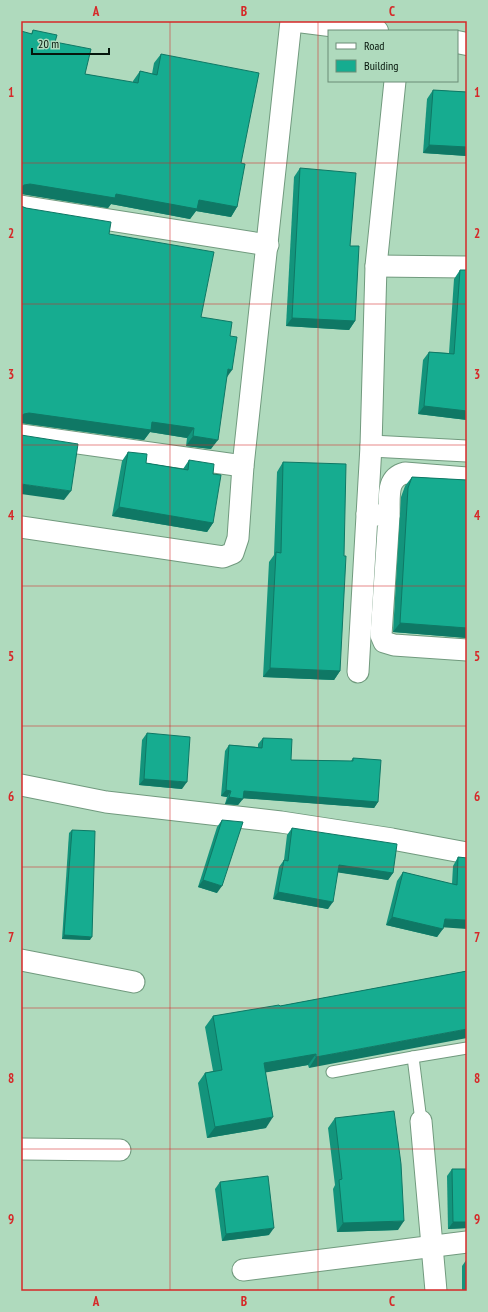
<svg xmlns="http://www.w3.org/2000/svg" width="488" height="1312" font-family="'PT Sans Narrow',sans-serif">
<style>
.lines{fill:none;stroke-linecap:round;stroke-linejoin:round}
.lane-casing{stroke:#719a7e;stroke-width:13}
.street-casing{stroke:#719a7e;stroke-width:23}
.secondary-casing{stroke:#719a7e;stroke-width:24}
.lane{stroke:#fff;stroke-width:11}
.street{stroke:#fff;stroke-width:21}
.secondary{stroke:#fff;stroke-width:22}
.wall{fill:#13947c}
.shaded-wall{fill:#0f7865}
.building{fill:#16ac90;stroke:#0f7865}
.grid{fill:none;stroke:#d62828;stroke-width:1;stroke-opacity:0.55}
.neatline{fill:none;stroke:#d62828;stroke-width:1.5}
.grid-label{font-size:13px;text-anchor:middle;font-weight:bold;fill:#d62828}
</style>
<rect width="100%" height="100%" fill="#afdabd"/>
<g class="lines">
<!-- lane casing -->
<g class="lane-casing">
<g id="lane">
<path d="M332,1072L413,1057"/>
<path d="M421,1121L413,1057L467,1048"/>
</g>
</g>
<!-- street casing -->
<g class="street-casing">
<g id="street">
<path d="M21,206L268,245"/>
<path d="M376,266L467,267"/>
<path d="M21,435L243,466"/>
<path d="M371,446L467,451"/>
<path d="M367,514L389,516L381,635L384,642L394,645L467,650"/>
<path d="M389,516C390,499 385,478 405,473L467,478"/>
<path d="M21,527L223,557L233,553L238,538L243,466L291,21"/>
<path d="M358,672L371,446L376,266L395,81"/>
<path d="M21,785L106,802L281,822L392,839L467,853"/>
<path d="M21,960L134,982"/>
<path d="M421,1121L436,1291"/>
<path d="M21,1149L120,1150"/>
<path d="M243,1270L467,1242"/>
</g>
</g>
<!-- secondary casing -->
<g class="secondary-casing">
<g id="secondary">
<path d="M298,21L377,31"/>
<path d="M457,42L467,44"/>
</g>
</g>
<!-- lane -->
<use href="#lane" class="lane"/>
<!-- street -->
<use href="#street" class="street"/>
<!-- secondary -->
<use href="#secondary" class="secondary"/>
</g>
<!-- wall -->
<g class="wall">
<path d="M33,30L55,42L85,74L133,83V81L140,71L152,74L154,63L161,54L241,163L237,207L231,217L196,211L190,219L111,204L108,208L23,194L31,34Z"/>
<path d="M433,90L467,92V156L423,153L427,99Z"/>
<path d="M300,168L355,321L349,330L286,326L294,177Z"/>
<path d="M21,206L26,208L109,234L201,317L230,336L227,376L211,449L186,446L187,438L150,432L144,440L21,423Z"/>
<path d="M460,270H467V420L418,414L423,360L429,352L449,353L454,279Z"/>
<path d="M128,452L146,463L183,469L189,460L213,474V523L207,532L112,516L122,461Z"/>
<path d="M283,462L340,671L334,680L263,677L269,562L274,555L277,472Z"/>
<path d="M412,477L467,480V638L393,632L401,497L405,486Z"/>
<path d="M147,733L182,789L139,785L142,740Z"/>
<path d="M263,738L291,760L351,761L353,758L378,802L374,808L243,798L238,805L225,804L227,797L221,796L225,751L229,745L258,747V744Z"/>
<path d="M222,820L217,893L198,887L217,827Z"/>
<path d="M292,828L393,873L388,880L338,872L328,909L273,899L279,867L284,860L287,835Z"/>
<path d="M72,830L90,940L62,939L69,833Z"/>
<path d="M458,857L467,858L443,928L437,937L386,925L397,881L403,872L452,884L453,866Z"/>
<path d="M467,971L309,1068L308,1065L266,1072V1128L207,1138L198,1083L205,1073L213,1071L205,1027L213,1016L280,1006Z"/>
<path d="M335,1118L398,1230L337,1232L333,1189L335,1185L328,1128Z"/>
<path d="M452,1169H467V1228L448,1229L447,1176Z"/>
<path d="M220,1182L269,1235L222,1241L215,1189Z"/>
<path d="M467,1259V1291H462V1266Z"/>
</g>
<!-- shaded-wall -->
<g class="shaded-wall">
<path d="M429,145L467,147V156L423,153Z"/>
<path d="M30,184L116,194L199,200L237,207L231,217L196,211L190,219L111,204L108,208L21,194V187L24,185Z"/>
<path d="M292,318L355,321L349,330L286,326Z"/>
<path d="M228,369L232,370L225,380Z"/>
<path d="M424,406L467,411V420L418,414Z"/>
<path d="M29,413L152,422L194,428L187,438L150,432L144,440L21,423V416L24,414Z"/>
<path d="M193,436L218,440L211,449L186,446Z"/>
<path d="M21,484L71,491L64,500L21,494Z"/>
<path d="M119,507L213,523L207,532L112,516Z"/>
<path d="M400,623L467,628V638L393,632Z"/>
<path d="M270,668L340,671L334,680L263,677Z"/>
<path d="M144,779L187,782L182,789L139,785Z"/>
<path d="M226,790L231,791L227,797L221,796Z"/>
<path d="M244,791L378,802L374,808L239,798Z"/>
<path d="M229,797L243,799L238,805L225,804Z"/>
<path d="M339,865L393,873L388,880L335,872Z"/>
<path d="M203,880L222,886L217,893L198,887Z"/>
<path d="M278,892L333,902L328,909L273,899Z"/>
<path d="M392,917L443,929L437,937L386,925Z"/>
<path d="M445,919L467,920V929L439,927Z"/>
<path d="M64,935L92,937L90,940L62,939Z"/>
<path d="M467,1029V1038L309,1068L316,1057Z"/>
<path d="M316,1054L308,1065L257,1074L264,1063Z"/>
<path d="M273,1117L266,1128L207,1138L215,1127Z"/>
<path d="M404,1221L398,1230L337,1232L343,1223Z"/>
<path d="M453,1222H467V1228L448,1229Z"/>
<path d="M274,1228L269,1235L222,1241L226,1234Z"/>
</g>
<!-- building -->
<g class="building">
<path d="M33,30L57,35L55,42L91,49L85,74L138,83L140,71L157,75L161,54L259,73L241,163L245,164L237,207L199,200L197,209L116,194L115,198L30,184L24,185L21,187V31L32,34Z"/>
<path d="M433,90L467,92V147L429,145Z"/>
<path d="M300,168L356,173L350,246H359L355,321L292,318Z"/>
<path d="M21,206L26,208L111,222L109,234L214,252L201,317L232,322L230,336L237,337L232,370L228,369L218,440L193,436L194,428L152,422L151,430L29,413L24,414L21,416Z"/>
<path d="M460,270H467V411L424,406L429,352L454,354Z"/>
<path d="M21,435L78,444L71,491L21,484Z"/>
<path d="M128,452L147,454L146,463L188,470L189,460L214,464L213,474L221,475L213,523L119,507Z"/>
<path d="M283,462L346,464L344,556H346L340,671L270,668L276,552L281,553Z"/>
<path d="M412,477L467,480V628L400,623L408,488Z"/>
<path d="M147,733L190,737L187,782L144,779Z"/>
<path d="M263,738L292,739L291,760L353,761V758L381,760L378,802L244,791L243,799L229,797L231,791L226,790L229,745L262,748Z"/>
<path d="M222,820L243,822L222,886L203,880Z"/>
<path d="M292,828L397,844L393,873L339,865L333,902L278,892L284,860L288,861Z"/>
<path d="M72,830L95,831L92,937L64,935Z"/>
<path d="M458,857L467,858V920L445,919L443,929L392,917L403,872L457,885Z"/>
<path d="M467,971V1029L316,1057V1054L264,1063L273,1117L215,1127L205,1073L222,1070L213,1016L279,1005L280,1006Z"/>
<path d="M394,1111L401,1164L404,1221L343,1223L339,1180L342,1179L335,1118Z"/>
<path d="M452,1169H467V1222H453Z"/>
<path d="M268,1176L274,1228L226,1234L220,1182Z"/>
</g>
<!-- grid -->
<path class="grid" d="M170,21V1291M318,21V1291M21,163H467M21,304H467M21,445H467M21,586H467M21,726H467M21,867H467M21,1008H467M21,1149H467"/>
<!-- border -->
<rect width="488" height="1312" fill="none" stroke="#afdabd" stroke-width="44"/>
<!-- legend -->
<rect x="328" y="30" width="130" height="52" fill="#afdabd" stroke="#6b8c76"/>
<rect x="336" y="43" width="20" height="6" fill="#ffffff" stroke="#6b8c76"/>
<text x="364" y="50" font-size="12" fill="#06160c">Road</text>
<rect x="336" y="60" width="20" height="12" fill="#16ac90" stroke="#6b8c76"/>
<text x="364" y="70" font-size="12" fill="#06160c">Building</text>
<!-- scale -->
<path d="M32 48v6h77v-6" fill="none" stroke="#06160c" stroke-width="2"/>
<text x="38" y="48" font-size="12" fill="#06160c" stroke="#afdabd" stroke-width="3" paint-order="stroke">20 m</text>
<rect x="22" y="22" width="444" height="1268" class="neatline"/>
<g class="grid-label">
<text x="96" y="16">A</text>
<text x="244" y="16">B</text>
<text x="392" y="16">C</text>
<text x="11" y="97">1</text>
<text x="477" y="97">1</text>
<text x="11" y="238">2</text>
<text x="477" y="238">2</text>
<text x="11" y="379">3</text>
<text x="477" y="379">3</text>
<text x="11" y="520">4</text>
<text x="477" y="520">4</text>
<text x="11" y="661">5</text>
<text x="477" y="661">5</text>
<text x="11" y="801">6</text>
<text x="477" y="801">6</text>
<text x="11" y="942">7</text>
<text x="477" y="942">7</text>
<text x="11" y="1083">8</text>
<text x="477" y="1083">8</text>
<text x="11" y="1224">9</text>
<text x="477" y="1224">9</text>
<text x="96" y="1306">A</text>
<text x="244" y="1306">B</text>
<text x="392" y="1306">C</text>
</g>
</svg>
